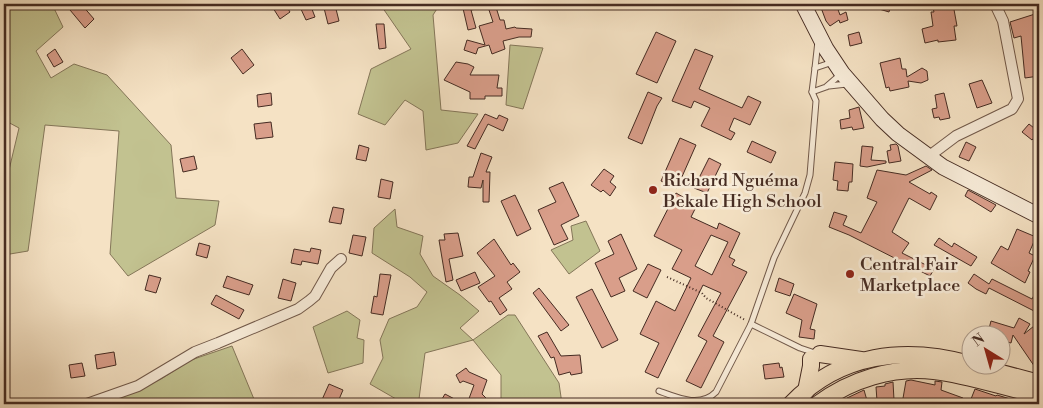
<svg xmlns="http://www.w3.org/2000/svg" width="1043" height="408" font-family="'Libre Bodoni',serif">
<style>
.green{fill:#c2c290;stroke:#847659}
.building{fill:#d99e8a;stroke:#452b22;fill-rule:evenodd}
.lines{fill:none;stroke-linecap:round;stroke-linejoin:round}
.lane-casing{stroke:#71594a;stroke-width:7}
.street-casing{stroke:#71594a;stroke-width:12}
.secondary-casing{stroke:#452b22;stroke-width:17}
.primary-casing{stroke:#452b22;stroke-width:18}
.path{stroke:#452b22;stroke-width:2;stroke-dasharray:1 2.5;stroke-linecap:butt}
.lane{stroke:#f8ecd9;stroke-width:5}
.street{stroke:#f8ecd9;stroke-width:10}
.secondary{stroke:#f8ecd9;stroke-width:15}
.primary{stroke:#f5e2c4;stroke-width:16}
.poi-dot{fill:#8f2418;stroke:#f8ecd9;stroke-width:2}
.labels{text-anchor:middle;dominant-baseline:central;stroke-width:5;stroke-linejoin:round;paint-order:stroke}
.poi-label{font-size:18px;fill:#452b22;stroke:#f8ecd9;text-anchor:start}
</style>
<rect width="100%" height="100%" fill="#f5e2c4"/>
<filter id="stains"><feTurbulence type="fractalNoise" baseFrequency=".004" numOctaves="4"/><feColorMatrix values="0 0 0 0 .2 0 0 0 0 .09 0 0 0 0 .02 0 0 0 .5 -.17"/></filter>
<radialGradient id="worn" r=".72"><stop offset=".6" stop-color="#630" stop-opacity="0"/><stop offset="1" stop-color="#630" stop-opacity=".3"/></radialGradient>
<!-- green -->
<g class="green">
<path d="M4,4H52L63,27L36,51L51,78L74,64L107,75L171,145L176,198L219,201L215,225L128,276L110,254L119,131L45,125L28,251L4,255V191L19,128L4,120Z"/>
<path d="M380,4H440L433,15L441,110L478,114L458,143L426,150L423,111L405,100L385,125L358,114L371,69L411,49Z"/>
<path d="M510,45L543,48L523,109L506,105Z"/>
<path d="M395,209L397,227L423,236L420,254L433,276L460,295L479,311L460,328L473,340L508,315H515L559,383L562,404H501V375L473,340L425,353L419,399L424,404H406L418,399H396L370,384L383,358L380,340L389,319L417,307L427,292L410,277L372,253L374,228Z"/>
<path d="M586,221L600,251L569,274L551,250L573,240L571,226Z"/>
<path d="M347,311L360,320L357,338L364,340L363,363L328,373L313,327Z"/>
<path d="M232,346L256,404H100L127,395L161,379L191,360Z"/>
</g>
<!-- building -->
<g class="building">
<path d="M77,4H81L94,19L85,28L70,10Z"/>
<path d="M279,4H285L290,12L280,19L273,8Z"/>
<path d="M310,4L315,17L306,20L300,7Z"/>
<path d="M462,4H495L500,20H504L506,29L515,27L516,28L532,29L531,37H519L503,41L505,49L492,54L489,45L478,48L476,54L464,50L467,40L485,45L479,26L493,22L488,7L471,10L476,28L468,30Z"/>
<path d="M825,4H836L840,15L846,12L848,20L840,23L839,20L830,26L826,21L820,5Z"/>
<path d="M866,4H891L889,12L866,5Z"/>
<path d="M932,4H953L957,26H954L956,40L938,42V40L925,43L922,29L933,26L931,12H934Z"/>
<path d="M335,5L339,21L328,24L324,8Z"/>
<path d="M1035,14L1039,29V31L1037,32L1039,52H1036L1039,76L1025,78L1021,36L1014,38L1010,22Z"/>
<path d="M376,24H384L386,48L379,49Z"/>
<path d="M656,32L676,41L657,83L636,74Z"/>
<path d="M859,32L862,43L850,46L848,35Z"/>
<path d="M55,49L63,62L54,67L47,55Z"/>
<path d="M242,49L254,65L243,74L231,58Z"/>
<path d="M695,49L713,56L699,89L742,108L748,96L761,102L750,125L734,118L729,130L735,133L731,140L701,126L710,108L694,101L691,108L672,101Z"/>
<path d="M900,58L902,69H906L907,77L922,68L927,71L928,80L921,83L908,81L909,87L890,91L889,87L886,88L880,63Z"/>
<path d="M456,62L468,64L474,67L470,75H499L497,88H502V96H485V99H470V92L444,80Z"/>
<path d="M982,80L992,103L977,108L969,84Z"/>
<path d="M648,92L662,98L657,106L642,144L628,138Z"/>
<path d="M271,93L272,105L258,107L257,95Z"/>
<path d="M944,93L950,118L940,120L939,117L934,118L932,109L937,108L935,95Z"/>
<path d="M859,107L864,128L853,130L852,127L841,129L840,120L850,118L849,110Z"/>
<path d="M485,114L497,119L499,115L508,119L503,131L488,124L475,149L467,146Z"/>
<path d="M271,122L273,137L256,139L254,124Z"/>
<path d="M1029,124L1039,132L1032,140L1022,132Z"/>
<path d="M680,138L696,145L677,188L661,181Z"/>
<path d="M752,141L776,152L771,163L747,152Z"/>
<path d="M966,142L976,147L969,161L959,157Z"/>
<path d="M896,144L898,146L901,161L889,163L887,151L891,150L890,145Z"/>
<path d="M359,145L369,148L366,161L356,159Z"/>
<path d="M862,146L873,147L871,160L886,161V163L867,167L860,166Z"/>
<path d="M481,153L492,157L486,172H490L489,202H483V180L481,188L468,187L469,177H473Z"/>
<path d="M194,156L197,169L183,172L180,159Z"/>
<path d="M709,158L721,164L707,193L694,188Z"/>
<path d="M835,162L853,164L852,182H849L848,191L837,190L838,181L833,180Z"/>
<path d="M926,166L932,170L909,182L930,194L931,192L937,196L930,210L909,198L892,232L909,243L902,253L934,269L930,276L849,235L829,227L834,212L847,216L843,225L861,233L877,202L867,198L877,170L906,175Z"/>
<path d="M604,169L614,176L610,182L616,187L610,196L603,190L601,192L591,185Z"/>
<path d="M381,179L393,182L390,199L378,197Z"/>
<path d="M563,182L579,216L561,225L568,239L554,245L538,210L556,202L549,188Z"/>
<path d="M968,190L996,205L991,212L965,196Z"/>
<path d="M676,193L697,205L691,217L717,229L719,223L740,233L729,257L735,260L732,265L747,272L713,336L724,342L701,388L686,381L707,341L698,336L721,293L703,285L658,378L645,372L659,343L640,334L656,301L675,311L691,278L672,269L682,250L654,236ZM711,235L728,242L712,275L695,266Z"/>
<path d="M515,195L531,229L517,236L501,201Z"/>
<path d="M333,207L344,209L341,224L329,222Z"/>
<path d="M1017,229L1036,237L1029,253L1035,256L1028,271L1030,272L1025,283L991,263L1001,246L1008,250Z"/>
<path d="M458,233L463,256L449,259L453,280L446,282L439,240H445L444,234Z"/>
<path d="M621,234L637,269L619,278L625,291L611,297L595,263L614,254L608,241Z"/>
<path d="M353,235L366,237L362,256L349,253Z"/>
<path d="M939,238L952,247L954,243L977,257L971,266L934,245Z"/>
<path d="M494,239L511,265L513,263L520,272L507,282L512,289L499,298L507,310L500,315L491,301L489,302L478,287L495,276L477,253Z"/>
<path d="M199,243L210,246L207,258L196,255Z"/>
<path d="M311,248L321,250L318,264L302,261L301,265L291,263L294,249L310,252Z"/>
<path d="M648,264L661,270L647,298L633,291Z"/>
<path d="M475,272L480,283L461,291L456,280Z"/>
<path d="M380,274L391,275L383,315L371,313L374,296L377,297Z"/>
<path d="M974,274L989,284L992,279L1032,299L1039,286V305L1036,312L989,288L986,294L976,289L968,283Z"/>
<path d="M149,275L161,278L156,293L145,290Z"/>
<path d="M227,276L253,285L249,295L223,287Z"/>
<path d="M779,278L794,284L790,296L775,291Z"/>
<path d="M283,279L296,283L291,301L278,298Z"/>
<path d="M539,288L569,325L561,331L533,293Z"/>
<path d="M592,289L618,340L602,348L576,297Z"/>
<path d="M794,294L817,304L810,329L815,330L814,339L799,337L802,320L786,313Z"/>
<path d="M216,295L244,310L239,319L211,304Z"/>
<path d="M1019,318L1030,324L1024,334L1039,322V373L1013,335L1011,343L1000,340V336H987L991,321L1014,328Z"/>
<path d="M547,332L561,356L580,355L582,373L571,375L570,372L559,375L554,357L551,358L538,336Z"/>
<path d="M114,352L116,365L97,369L95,355Z"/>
<path d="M82,363L85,376L71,378L69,365Z"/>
<path d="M779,363L780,368L782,367L784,377L765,379L763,365Z"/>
<path d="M466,368L469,372L487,380L482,394L492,404H467L474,385L463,381L460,383L456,375Z"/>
<path d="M911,380L935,385V381L942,382L941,390L963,398L960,404H902L906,381Z"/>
<path d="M893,382L894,400L877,401L876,387L885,386V384Z"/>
<path d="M329,384L343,390L337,404H325L321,402Z"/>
<path d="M975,389L996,396L997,395L1007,398L1022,404H986L971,399Z"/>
<path d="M864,390L868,404H850L847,398Z"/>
<path d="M445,394L464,404H439Z"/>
</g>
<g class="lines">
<!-- lane casing -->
<g class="lane-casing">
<g id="lane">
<path d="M815,68L818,41"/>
<path d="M829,86L847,84"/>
<path d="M812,92L826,87L841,74"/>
<path d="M751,324L800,348L815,353"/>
<path d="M659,391C678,398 700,408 716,392L751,324L774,258L805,193L810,175L816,101L812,92L815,68L833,62"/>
</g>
</g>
<!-- street casing -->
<g class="street-casing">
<g id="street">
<path d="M928,157L956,136L1012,109L1018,99L1003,21L995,4"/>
<path d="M87,404L138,386L195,352L218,343L298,309L309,301L315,296L331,268L341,259"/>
</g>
</g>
<!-- secondary casing -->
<g class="secondary-casing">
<path id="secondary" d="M803,4L826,49L842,73L882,119L898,134L943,167L1039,216"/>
</g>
<!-- primary casing -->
<g class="primary-casing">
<g id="primary">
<path d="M820,354L861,360"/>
<path d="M975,366L1039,383"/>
<path d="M806,391L811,366V359"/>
<path d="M791,404C840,353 905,346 970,364"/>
<path d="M818,404C850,380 893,366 934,371C969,375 1005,388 1039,395"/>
</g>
</g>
<!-- path -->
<path class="path" d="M667,277L702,293L706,298L745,320"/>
<!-- lane -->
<use href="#lane" class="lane"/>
<!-- street -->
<use href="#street" class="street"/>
<!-- secondary -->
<use href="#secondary" class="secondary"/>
<!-- primary -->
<use href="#primary" class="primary"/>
</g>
<!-- markers -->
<g class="poi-dot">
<circle cx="653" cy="190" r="5"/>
<circle cx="850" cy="274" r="5"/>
</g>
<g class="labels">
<!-- poi labels -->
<g class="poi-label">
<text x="663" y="180">Richard Nguéma<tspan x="663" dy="21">Bekale High School</tspan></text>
<text x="860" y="264">Central Fair<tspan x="860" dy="21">Marketplace</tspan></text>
</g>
</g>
<!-- margin -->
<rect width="1043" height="408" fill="none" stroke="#f5e2c4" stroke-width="20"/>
<rect x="5" y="5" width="1033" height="398" fill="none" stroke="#452b22" stroke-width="2.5"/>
<rect x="10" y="10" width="1023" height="388" fill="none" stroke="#452b22"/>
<!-- north arrow -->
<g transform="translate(986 350) rotate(323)"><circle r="24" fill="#f8ecd9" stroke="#b09f90"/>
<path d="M0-4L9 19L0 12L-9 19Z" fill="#8f2418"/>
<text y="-8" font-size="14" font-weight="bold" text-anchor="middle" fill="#452b22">N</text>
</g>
<rect width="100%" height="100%" filter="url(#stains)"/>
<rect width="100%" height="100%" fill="url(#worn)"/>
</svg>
